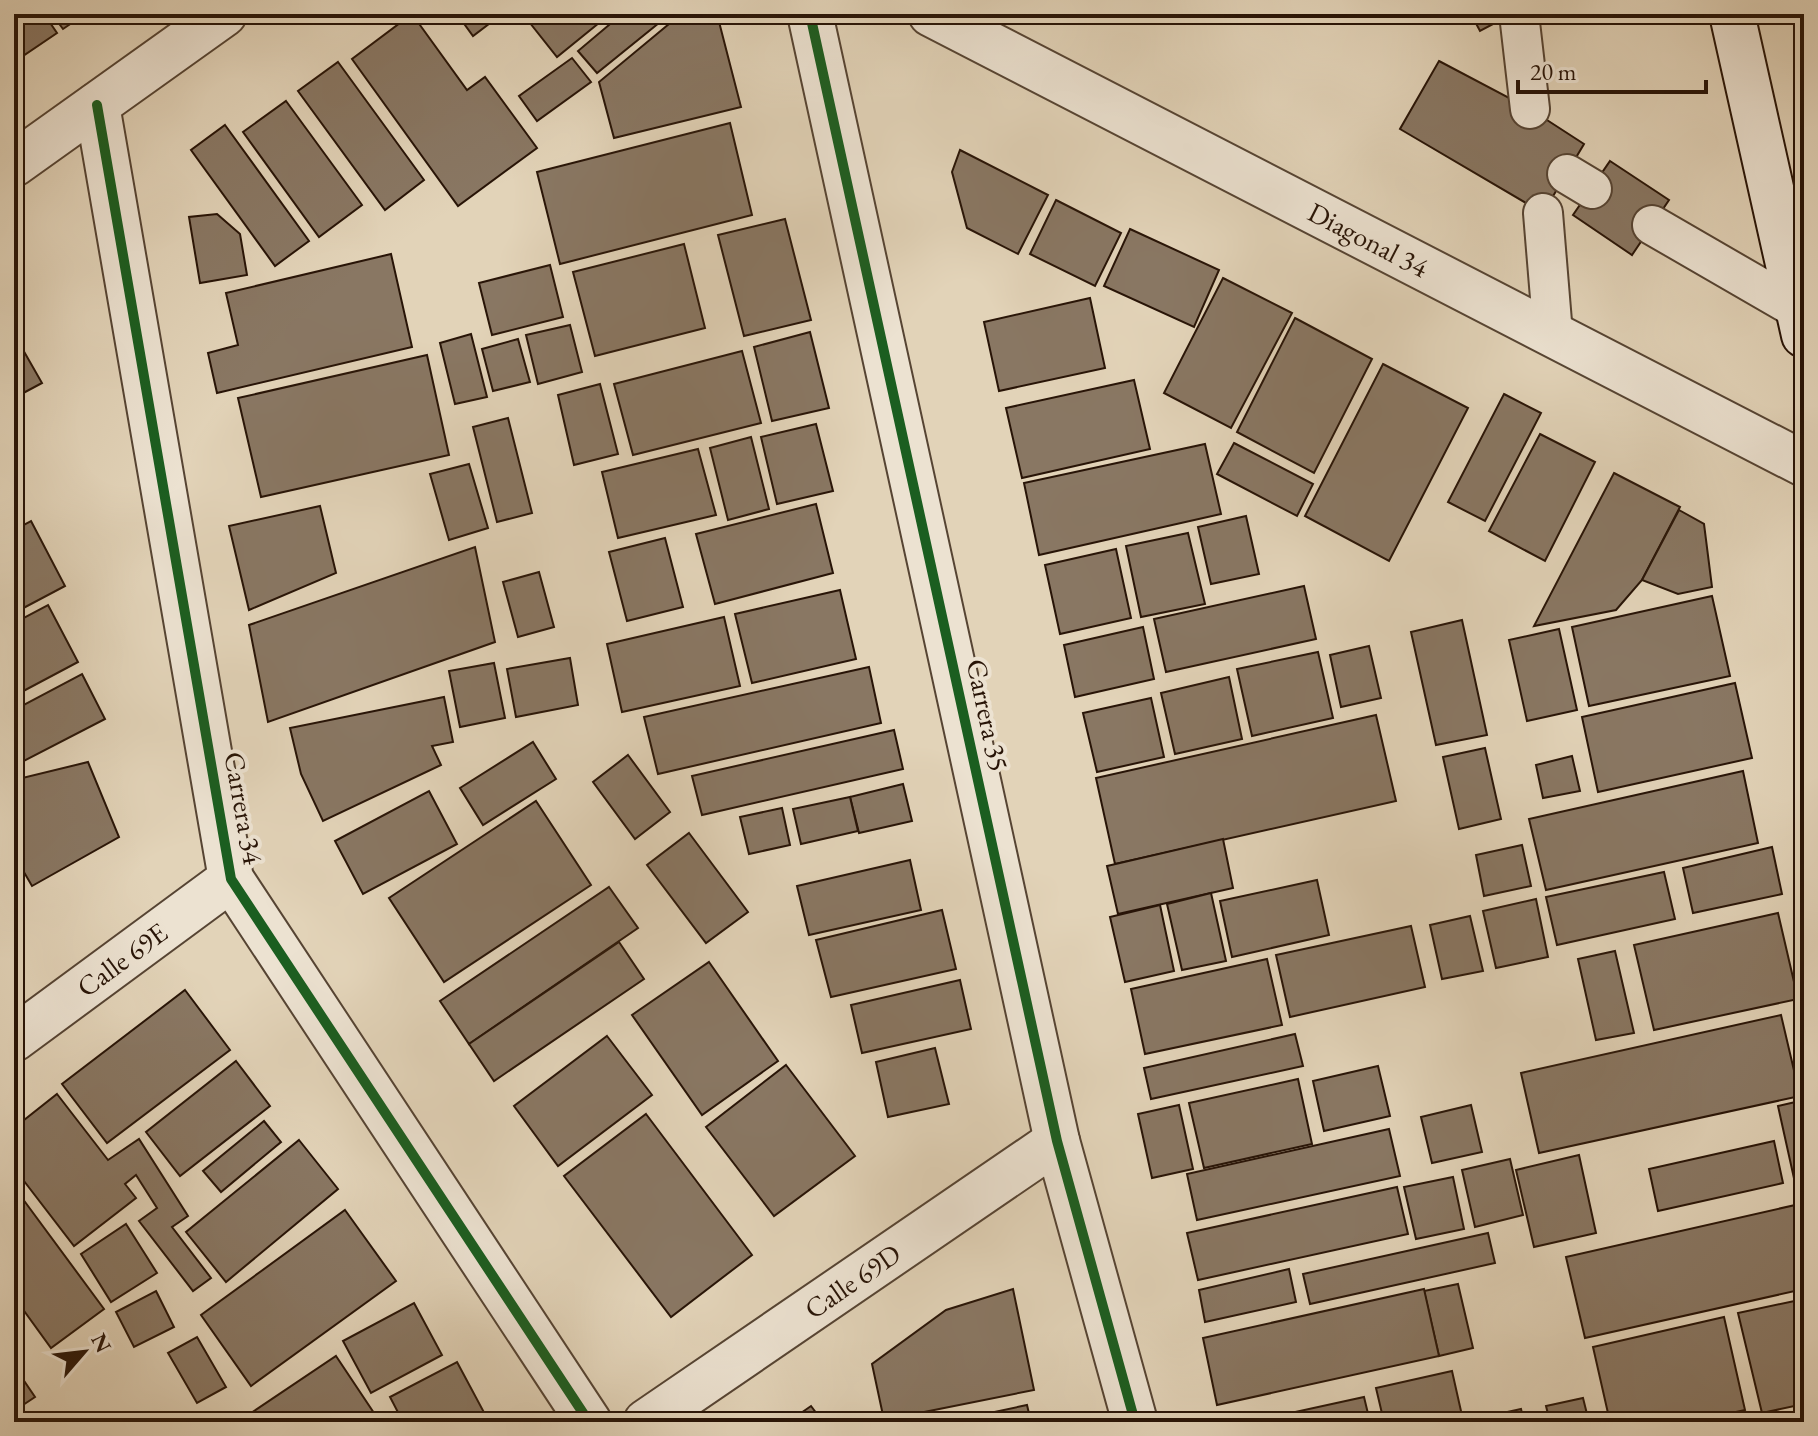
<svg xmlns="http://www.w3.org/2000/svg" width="1818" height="1436" font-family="'EB Garamond',serif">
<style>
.building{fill:#897763;stroke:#281407;stroke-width:2}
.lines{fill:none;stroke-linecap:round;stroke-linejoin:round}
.service-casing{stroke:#564433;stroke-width:42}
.minor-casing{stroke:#564433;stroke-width:48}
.secondary-casing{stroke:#281407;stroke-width:48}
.service{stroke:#ece2d1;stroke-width:38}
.minor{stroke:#ece2d1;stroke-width:44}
.secondary{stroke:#ece2d1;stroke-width:44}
.cycleway-casing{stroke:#ece2d1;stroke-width:15}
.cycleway{stroke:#1b5e20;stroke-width:10}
.labels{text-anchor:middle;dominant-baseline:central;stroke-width:8;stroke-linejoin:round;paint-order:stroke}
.street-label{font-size:28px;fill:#281407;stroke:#ece2d1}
</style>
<rect width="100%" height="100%" fill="#e2d3b8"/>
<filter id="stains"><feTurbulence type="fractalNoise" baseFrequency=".0025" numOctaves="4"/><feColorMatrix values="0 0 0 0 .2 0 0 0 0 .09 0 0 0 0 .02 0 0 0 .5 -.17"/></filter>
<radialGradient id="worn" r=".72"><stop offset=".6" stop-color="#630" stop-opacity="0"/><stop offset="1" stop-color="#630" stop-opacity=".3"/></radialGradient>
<!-- building -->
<g class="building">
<path d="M14,14H44L57,33L14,62Z"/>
<path d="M52,14H85L63,29Z"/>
<path d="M412,14L467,90L485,77L537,148L458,206L352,59Z"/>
<path d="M457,14H502L473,36Z"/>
<path d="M531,14H610L557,57L526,18Z"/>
<path d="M622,14H670L597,73L578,51Z"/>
<path d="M681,14H717L741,107L614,138L599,82Z"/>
<path d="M1471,14H1512L1480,31Z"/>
<path d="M572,58L591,82L537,121L519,96Z"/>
<path d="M1439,61L1530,109L1584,144L1543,213L1400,129Z"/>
<path d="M338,62L424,180L385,210L298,91Z"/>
<path d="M286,101L362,205L319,237L243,132Z"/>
<path d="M730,123L752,215L560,264L537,172Z"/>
<path d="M225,125L309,241L275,266L191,150Z"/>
<path d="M960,150L1048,195L1018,254L967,228L952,172Z"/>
<path d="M1610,161L1669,200L1632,255L1573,215Z"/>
<path d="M1056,200L1121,233L1095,286L1030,254Z"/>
<path d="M217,214L240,234L247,275L200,283L189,217Z"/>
<path d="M785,219L811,320L744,336L718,235Z"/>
<path d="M1130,229L1219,270L1194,327L1104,286Z"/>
<path d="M684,244L705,328L595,356L573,272Z"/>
<path d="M391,254L412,347L217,393L208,353L238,345L226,293Z"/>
<path d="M550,265L563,317L492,335L479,283Z"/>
<path d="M1223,278L1292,313L1231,428L1164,393Z"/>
<path d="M1090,298L1105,368L999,391L984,322Z"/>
<path d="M1295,318L1372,359L1314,473L1237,432Z"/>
<path d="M570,325L582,372L538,384L526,335Z"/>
<path d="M810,332L829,408L772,421L754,347Z"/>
<path d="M14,334L42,383L14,398Z"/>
<path d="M471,334L487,397L455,404L440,343Z"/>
<path d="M518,339L530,382L493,391L482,349Z"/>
<path d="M742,351L761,423L633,455L614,384Z"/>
<path d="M427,355L449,455L261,497L238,398Z"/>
<path d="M1383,364L1468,408L1389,561L1305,516Z"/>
<path d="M1134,380L1150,449L1022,478L1006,408Z"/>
<path d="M600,384L618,454L574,465L558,395Z"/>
<path d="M1504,394L1541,413L1485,521L1448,502Z"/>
<path d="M508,418L532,513L497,522L473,427Z"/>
<path d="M816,424L833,491L777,504L761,437Z"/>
<path d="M1540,434L1595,462L1545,561L1489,531Z"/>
<path d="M751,437L769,509L728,520L710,448Z"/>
<path d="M1234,443L1313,484L1297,516L1217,474Z"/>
<path d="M1205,444L1221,514L1039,555L1024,483Z"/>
<path d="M698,449L716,515L618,538L602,472Z"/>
<path d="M469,464L488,528L449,540L430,474Z"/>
<path d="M1614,473L1680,507L1642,580L1616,610L1534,626Z"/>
<path d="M816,504L833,573L715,604L696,534Z"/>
<path d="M320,506L336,573L249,610L229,526Z"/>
<path d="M1679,510L1704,524L1712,587L1678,594L1642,580Z"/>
<path d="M1246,516L1259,574L1211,584L1198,527Z"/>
<path d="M31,521L65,586L14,613V530Z"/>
<path d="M1188,533L1205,604L1141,617L1126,546Z"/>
<path d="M665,538L683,607L627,621L609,552Z"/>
<path d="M475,547L495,642L268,722L249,625Z"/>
<path d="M1116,549L1131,618L1060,634L1045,565Z"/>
<path d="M539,572L554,627L518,637L503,582Z"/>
<path d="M1304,586L1316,639L1166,672L1154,619Z"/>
<path d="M840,590L856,659L752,683L735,614Z"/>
<path d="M1712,596L1730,676L1589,706L1572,627Z"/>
<path d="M48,605L78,662L14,696V623Z"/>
<path d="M724,617L740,686L622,712L607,644Z"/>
<path d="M1462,620L1487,735L1436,745L1411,632Z"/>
<path d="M1143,627L1154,679L1075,697L1064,645Z"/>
<path d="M1559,629L1577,710L1527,721L1509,640Z"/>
<path d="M1369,646L1381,698L1341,707L1330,655Z"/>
<path d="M1318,652L1333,718L1252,736L1237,669Z"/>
<path d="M570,658L578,705L516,717L507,669Z"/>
<path d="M494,663L505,718L460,727L449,671Z"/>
<path d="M869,667L881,723L658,774L644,717Z"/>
<path d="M82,674L105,719L14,766V710Z"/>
<path d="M1229,677L1242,739L1175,754L1161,693Z"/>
<path d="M1735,683L1752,758L1598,792L1582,717Z"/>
<path d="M444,697L453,742L432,746L441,765L323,821L301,774L290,728Z"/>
<path d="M1151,698L1164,757L1097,772L1083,713Z"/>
<path d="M1376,715L1396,801L1115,864L1096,778Z"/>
<path d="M894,730L903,769L702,815L692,776Z"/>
<path d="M533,742L556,779L483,825L460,788Z"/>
<path d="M1485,748L1501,819L1459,829L1443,757Z"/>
<path d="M628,755L670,812L635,839L593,782Z"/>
<path d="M1572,756L1580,791L1543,798L1536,765Z"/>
<path d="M88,762L119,837L32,886L14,855V780Z"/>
<path d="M1743,771L1758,843L1546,890L1529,819Z"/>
<path d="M903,784L912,821L859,833L850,797Z"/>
<path d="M429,791L457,844L363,894L335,841Z"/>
<path d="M850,797L858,831L801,844L793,809Z"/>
<path d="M536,801L591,885L444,982L389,898Z"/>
<path d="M782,808L790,845L749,854L740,817Z"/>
<path d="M689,833L748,912L706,943L647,865Z"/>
<path d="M1223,839L1233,888L1118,914L1107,866Z"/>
<path d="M1522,845L1531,886L1484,896L1476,855Z"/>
<path d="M1772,847L1782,894L1693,913L1683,868Z"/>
<path d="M910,860L921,910L809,935L797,886Z"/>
<path d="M1664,872L1675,919L1557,945L1546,897Z"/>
<path d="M1317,880L1329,935L1232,957L1220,901Z"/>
<path d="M609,887L638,928L469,1044L440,1001Z"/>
<path d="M1211,893L1226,961L1182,970L1167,904Z"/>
<path d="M1536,899L1548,957L1496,968L1483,911Z"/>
<path d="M1160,905L1174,971L1125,982L1110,917Z"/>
<path d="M942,910L956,969L831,997L816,940Z"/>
<path d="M1778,913L1798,999L1654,1030L1634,945Z"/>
<path d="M1470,916L1483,971L1442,979L1430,925Z"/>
<path d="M1411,926L1425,987L1290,1017L1276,955Z"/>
<path d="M619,942L644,979L494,1081L469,1044Z"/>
<path d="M1615,951L1634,1033L1596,1040L1578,959Z"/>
<path d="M1267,959L1282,1025L1145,1054L1131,989Z"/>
<path d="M709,962L778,1061L702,1115L632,1015Z"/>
<path d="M960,980L971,1029L862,1053L851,1005Z"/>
<path d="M185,990L230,1050L107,1143L62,1084Z"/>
<path d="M1781,1015L1800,1096L1539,1153L1521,1073Z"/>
<path d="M1295,1034L1303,1066L1151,1099L1144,1068Z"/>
<path d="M607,1036L652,1095L558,1166L514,1106Z"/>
<path d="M935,1048L949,1104L888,1117L876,1062Z"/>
<path d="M236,1061L270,1106L180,1176L146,1132Z"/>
<path d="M786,1065L855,1156L774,1216L706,1127Z"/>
<path d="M1378,1066L1390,1116L1324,1131L1313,1081Z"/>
<path d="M1298,1079L1312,1144L1204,1168L1189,1103Z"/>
<path d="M57,1094L108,1160L139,1139L188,1216L172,1227L211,1278L193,1291L139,1221L157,1208L136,1175L125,1184L136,1198L74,1246L14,1168V1128Z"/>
<path d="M1804,1100V1191L1797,1192L1778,1106Z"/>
<path d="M1179,1105L1193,1169L1152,1178L1138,1114Z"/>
<path d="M1471,1105L1482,1152L1432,1163L1421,1117Z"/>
<path d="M646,1114L752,1255L671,1317L564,1176Z"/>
<path d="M264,1121L281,1142L221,1192L203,1171Z"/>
<path d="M1389,1129L1400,1176L1197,1220L1187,1174Z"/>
<path d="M299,1140L338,1189L226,1282L186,1232Z"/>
<path d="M1774,1141L1783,1183L1658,1211L1649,1169Z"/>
<path d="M1579,1155L1596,1233L1534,1247L1516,1170Z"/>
<path d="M1510,1159L1523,1215L1475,1227L1462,1170Z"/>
<path d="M1453,1177L1464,1229L1416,1239L1404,1187Z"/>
<path d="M14,1187L104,1309L51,1348L14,1297Z"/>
<path d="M1397,1187L1408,1234L1198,1280L1187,1233Z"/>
<path d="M1804,1203V1289L1585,1338L1566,1257Z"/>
<path d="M345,1210L396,1281L251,1386L201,1315Z"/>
<path d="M126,1224L157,1273L111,1302L81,1254Z"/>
<path d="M1488,1233L1495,1263L1310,1304L1303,1274Z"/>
<path d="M1289,1269L1296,1302L1205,1322L1199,1290Z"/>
<path d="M1458,1284L1473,1348L1439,1356L1424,1291Z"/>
<path d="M1013,1289L1034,1390L884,1420L872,1364L946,1310Z"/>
<path d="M1424,1289L1439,1356L1217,1405L1203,1338Z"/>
<path d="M156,1291L174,1327L134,1347L116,1312Z"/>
<path d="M1804,1299V1404L1762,1413L1738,1313Z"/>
<path d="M414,1303L442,1355L371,1393L343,1341Z"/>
<path d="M1724,1317L1745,1410L1691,1422H1610L1593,1347Z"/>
<path d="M197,1337L226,1387L197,1403L168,1353Z"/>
<path d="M336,1356L380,1422H244L242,1419Z"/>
<path d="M457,1362L487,1418L480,1422H403L390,1397Z"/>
<path d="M14,1366L35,1397L14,1411Z"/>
<path d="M1452,1371L1463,1420L1454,1422H1384L1376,1388Z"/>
<path d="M1364,1397L1370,1422H1249Z"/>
<path d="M1583,1398L1589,1422H1550L1546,1406Z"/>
<path d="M1027,1405L1031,1422H981L980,1415Z"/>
<path d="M811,1406L823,1422H788Z"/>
<path d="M1521,1409L1524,1422H1480V1418Z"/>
</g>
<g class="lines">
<!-- service casing -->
<g class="service-casing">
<g id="service">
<path d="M1519,14L1530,109"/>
<path d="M1567,174L1592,189"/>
<path d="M1543,213L1553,334"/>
<path d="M1652,225L1799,310"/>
</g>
</g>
<!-- minor casing -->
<g class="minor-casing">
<g id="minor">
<path d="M810,14L1057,1141L1135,1422"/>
<path id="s1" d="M931,14L1804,464"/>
<path d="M97,105L231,879L589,1422"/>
<path d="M14,164L224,14"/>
<path id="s2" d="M14,1039L231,879"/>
<path id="s3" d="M646,1422L1057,1141"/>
</g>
</g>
<!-- secondary casing -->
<g class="secondary-casing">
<path id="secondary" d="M1732,14L1804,335"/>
</g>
<!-- service -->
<use href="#service" class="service"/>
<!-- minor -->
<use href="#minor" class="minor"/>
<!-- secondary -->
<use href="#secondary" class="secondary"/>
<!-- cycleway casing -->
<g class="cycleway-casing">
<g id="cycleway">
<path d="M810,14L1057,1141L1135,1422"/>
<path d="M97,105L231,879L589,1422"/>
</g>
</g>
<!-- cycleway -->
<use href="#cycleway" class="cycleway"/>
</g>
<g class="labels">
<!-- street labels -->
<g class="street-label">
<text stroke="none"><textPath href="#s1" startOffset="492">Diagonal 34</textPath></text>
<text transform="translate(988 715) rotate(78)">Carrera 35</text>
<text transform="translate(244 808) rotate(80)">Carrera 34</text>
<text stroke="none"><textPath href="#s2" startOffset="134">Calle 69E</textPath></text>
<text stroke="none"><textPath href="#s3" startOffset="250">Calle 69D</textPath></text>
</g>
</g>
<!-- margin -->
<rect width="1818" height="1436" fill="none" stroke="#e2d3b8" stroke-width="48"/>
<rect x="16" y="16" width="1786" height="1404" fill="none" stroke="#281407" stroke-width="4"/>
<rect x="24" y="24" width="1770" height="1388" fill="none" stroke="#281407" stroke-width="2"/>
<!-- north arrow -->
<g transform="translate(84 1352) rotate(62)" stroke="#ece2d1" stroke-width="6" paint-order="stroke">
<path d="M0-6L14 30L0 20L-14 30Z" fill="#281407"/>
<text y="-12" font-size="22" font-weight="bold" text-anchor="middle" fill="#281407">N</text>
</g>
<!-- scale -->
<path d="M1518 80v12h188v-12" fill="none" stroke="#281407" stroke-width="4"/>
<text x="1530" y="80" font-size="24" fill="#281407" stroke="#ece2d1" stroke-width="6" paint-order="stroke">20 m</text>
<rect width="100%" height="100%" filter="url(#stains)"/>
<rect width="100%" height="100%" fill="url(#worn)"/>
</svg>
